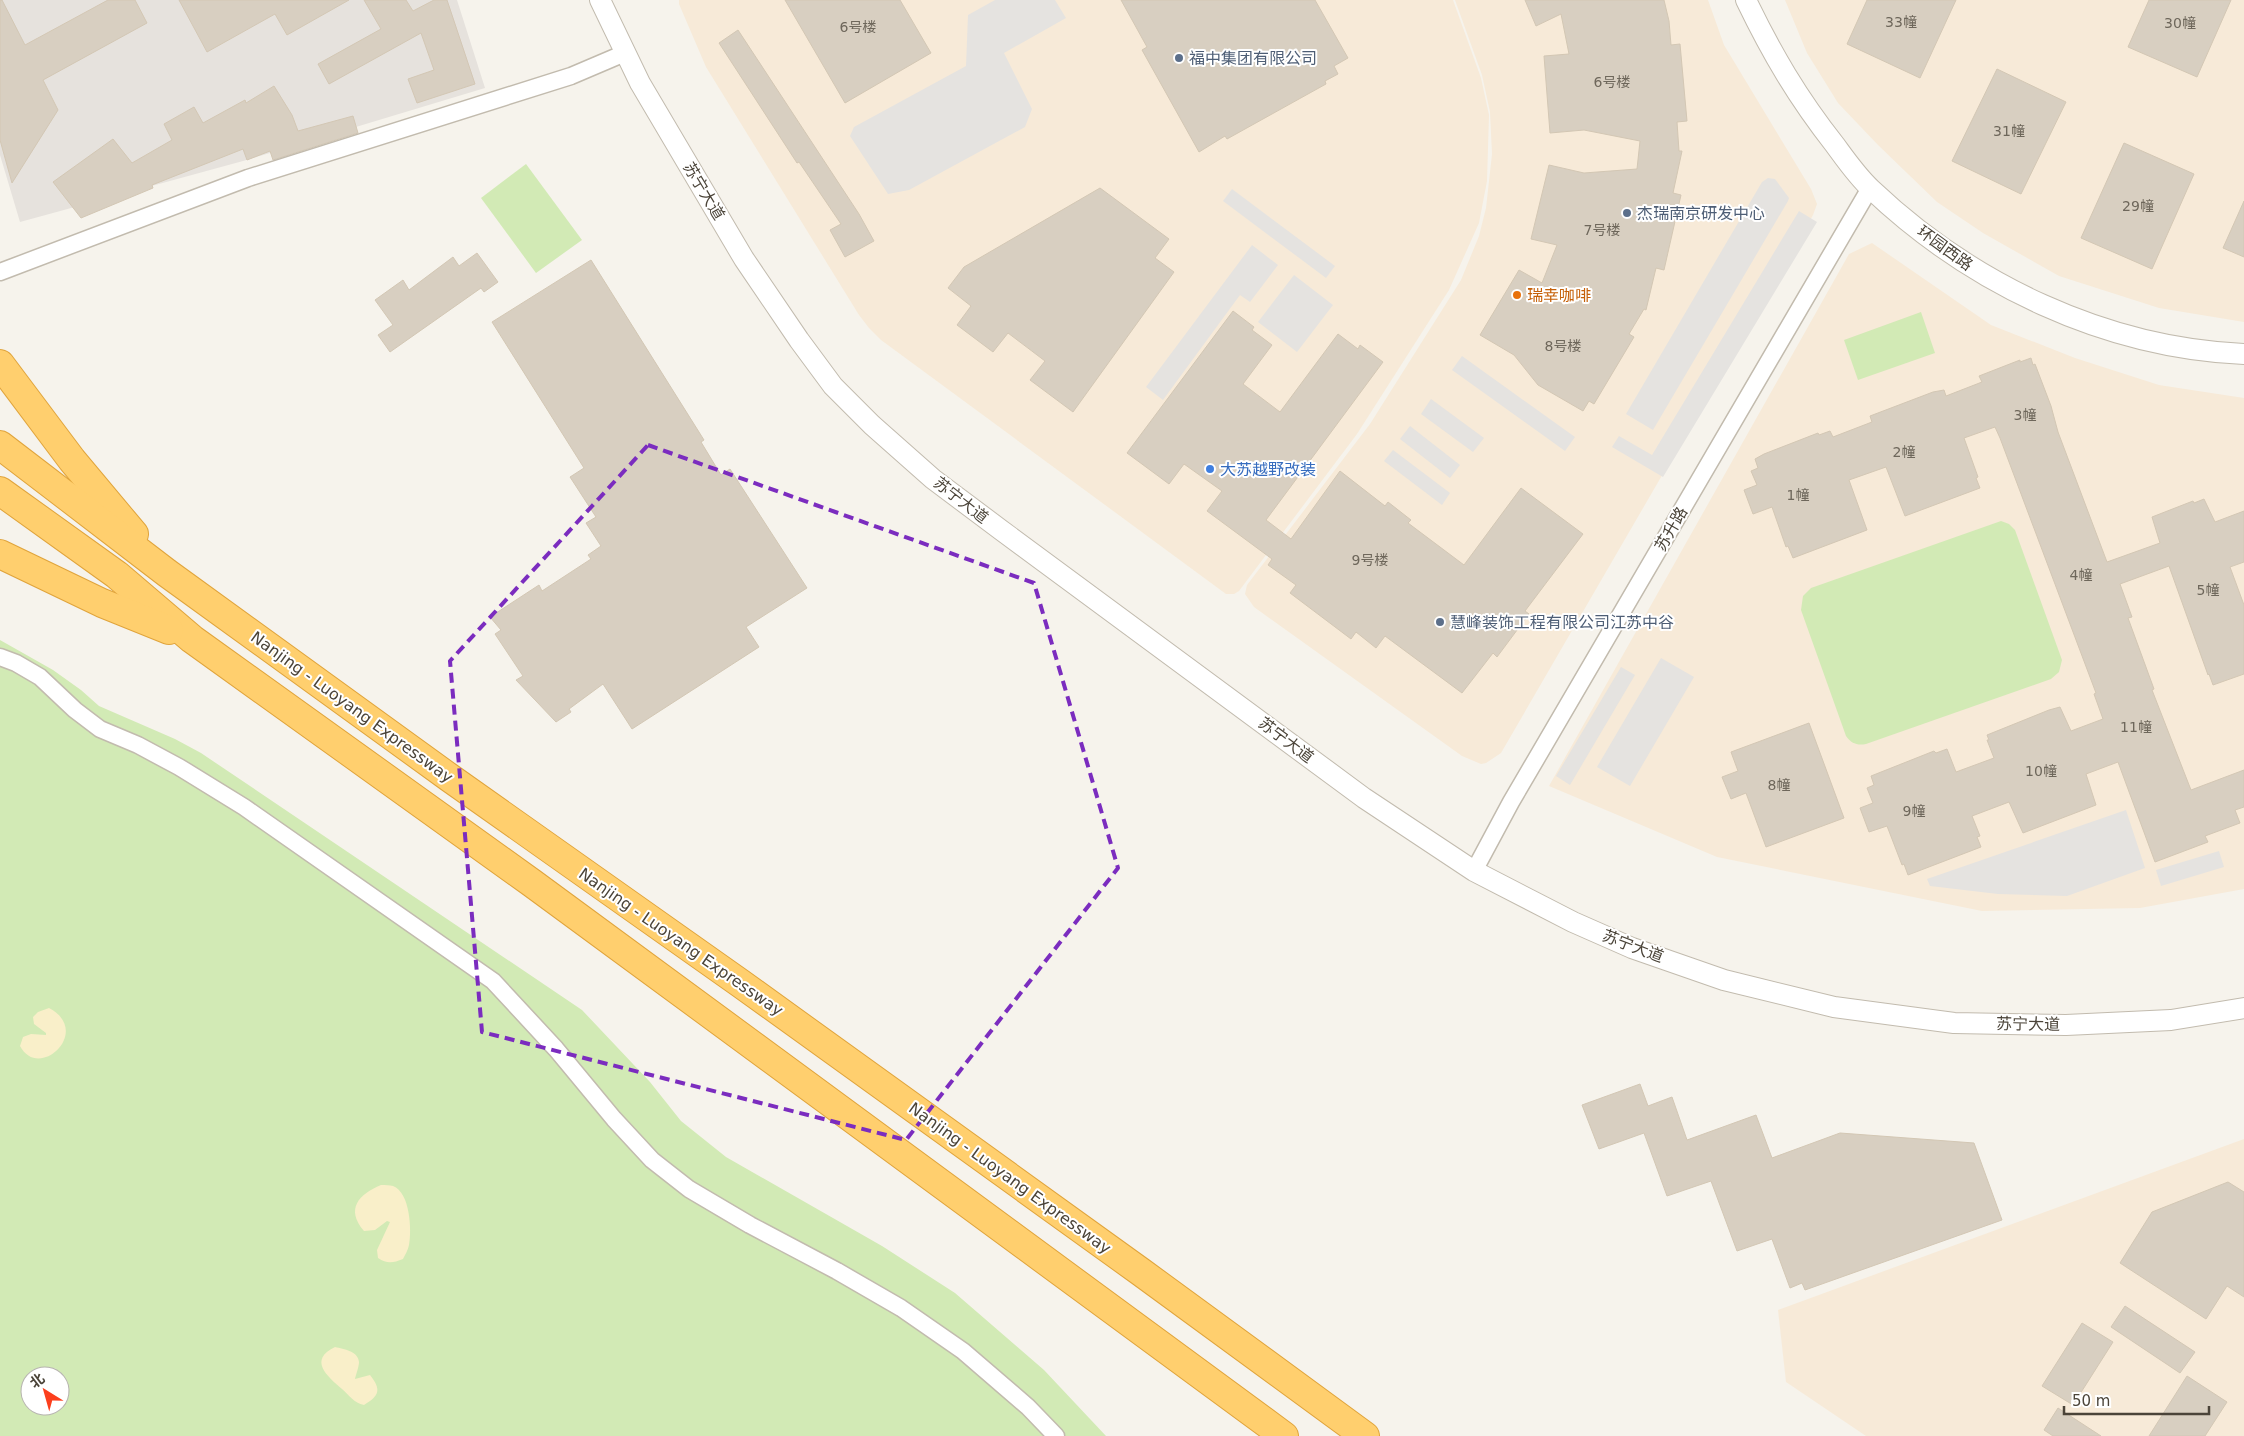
<svg xmlns="http://www.w3.org/2000/svg" width="2244" height="1436" font-family="'DejaVu Sans','Noto Sans SC',sans-serif">
<style>
.commercial{fill:#f7ead8}
.industrial{fill:#e6e2dd}
.green{fill:#d2eab5;fill-rule:evenodd}
.sand{fill:#f9efc9}
.parking{fill:#e5e3e0}
.building{fill:#d8cfc1;stroke:#d3c7b4}
.lines{fill:none;stroke-linecap:round;stroke-linejoin:round}
.minor-casing{stroke:#c2bbae;stroke-width:19}
.tertiary-casing{stroke:#c2bbae;stroke-width:22}
.motorway-casing{stroke:#e0a43c;stroke-width:30}
.minor{stroke:#fff;stroke-width:16}
.tertiary{stroke:#fff;stroke-width:20}
.motorway{stroke:#ffcf6e;stroke-width:28}
.marked{fill:none;stroke:#7b2cbf;stroke-width:4;stroke-dasharray:10 6;stroke-linejoin:round}
.service-dot{fill:#5c6f8a;stroke:#fff;stroke-width:2}
.food-dot{fill:#e8710a;stroke:#fff;stroke-width:2}
.shop-dot{fill:#3f7fe0;stroke:#fff;stroke-width:2}
.labels{text-anchor:middle;dominant-baseline:central;stroke-width:4;stroke-linejoin:round;paint-order:stroke}
.number-label{font-size:14px;fill:#6e675b}
.service-label{font-size:16px;fill:#4e5e75;stroke:#fff;text-anchor:start}
.street-label{font-size:16px;fill:#4b4439;stroke:#fff}
.food-label{font-size:16px;fill:#c56008;stroke:#fff;text-anchor:start}
.shop-label{font-size:16px;fill:#366cbe;stroke:#fff;text-anchor:start}
</style>
<rect width="100%" height="100%" fill="#f6f3ec"/>
<!-- commercial -->
<g class="commercial">
<path d="M679,0H1453L1481,78L1489,115L1487,181L1479,223L1449,290L1357,434L1239,591L1234,594H1226L881,340L869,328L859,315L706,67L679,4Z"/>
<path d="M1455,0H1708L1724,45L1811,189L1817,204L1813,215L1501,753L1486,763L1481,764L1462,756L1254,607L1245,594L1247,585L1370,424L1461,280L1479,236L1486,208L1492,154L1490,112L1482,75Z"/>
<path d="M1785,0H2244V322L2159,308L2059,276L1983,233L1937,202L1878,145L1838,103L1807,53Z"/>
<path d="M1872,243L1991,325L2075,358L2159,385L2244,398V889L2140,908L1982,911L1717,857L1549,786L1849,254Z"/>
<path d="M2244,1139V1436H1866L1786,1382L1778,1310Z"/>
</g>
<!-- industrial -->
<path class="industrial" d="M0,0H457L485,88L243,161L20,222L0,155Z"/>
<!-- green -->
<g class="green">
<path d="M526,164L582,240L536,273L481,198Z"/>
<path d="M1921,312L1935,353L1858,380L1844,340Z"/>
<path d="M2001,521L2009,524L2015,530L2062,660L2059,672L2051,679L1866,744C1857,746 1851,743 1846,736L1801,610L1803,596L1811,588Z"/>
<path d="M0,640L53,670L81,690L99,706L175,739L201,753L582,1010L650,1082L681,1121L726,1157L882,1246L955,1293L1044,1370L1106,1436H0ZM30,1376H60V1406H30Z"/>
</g>
<!-- sand -->
<g class="sand">
<path d="M49,1008C93,1031 39,1082 20,1046L23,1037L31,1034L46,1035V1033L34,1024L33,1017L38,1012Z"/>
<path d="M381,1185C385,1185 390,1185 393,1186C410,1192 412,1230 409,1245C408,1250 405,1255 403,1259C393,1263 387,1264 378,1258L377,1250L390,1222L387,1221L375,1230L364,1231C345,1209 359,1194 381,1185Z"/>
<path d="M335,1347C344,1349 358,1351 359,1362C359,1367 356,1374 355,1379L370,1375C382,1390 379,1396 364,1405C354,1403 349,1395 342,1389C327,1376 308,1360 335,1347Z"/>
</g>
<!-- parking -->
<g class="parking">
<path d="M995,0H1055L1066,18L1004,53L1032,109L1025,127L909,190L888,194L850,136L854,127L966,66L968,15Z"/>
<path d="M1768,178L1775,179L1789,198L1788,201L1653,430L1626,414L1762,182Z"/>
<path d="M1232,189L1335,266L1326,278L1223,201Z"/>
<path d="M1799,211L1817,222L1663,477L1612,447L1619,436L1652,455Z"/>
<path d="M1252,245L1278,265L1250,302L1240,295L1163,400L1146,387Z"/>
<path d="M1294,275L1333,305L1297,352L1258,322Z"/>
<path d="M1462,356L1575,437L1565,451L1452,370Z"/>
<path d="M1431,399L1484,438L1473,452L1421,414Z"/>
<path d="M1410,426L1460,465L1450,478L1400,439Z"/>
<path d="M1393,450L1450,493L1442,505L1384,461Z"/>
<path d="M1661,658L1694,677L1630,786L1597,767Z"/>
<path d="M1621,667L1635,675L1570,785L1556,776Z"/>
<path d="M2126,810L2145,868L2067,896L1998,894L1930,886L1927,879Z"/>
<path d="M2219,851L2224,867L2161,886L2156,870Z"/>
</g>
<!-- building -->
<g class="building">
<path d="M0,0H2L25,45L108,0H135L147,23L43,80L58,110L12,183L0,140Z"/>
<path d="M179,0H349L287,35L275,14L207,52Z"/>
<path d="M364,0H406L413,11L434,0H447L475,84L417,103L408,79L434,70L421,33L329,84L318,64L381,29Z"/>
<path d="M785,0H900L931,53L845,103Z"/>
<path d="M1121,0H1315L1348,58L1334,66L1338,74L1325,81L1326,84L1227,139L1225,136L1199,152L1142,50L1147,47Z"/>
<path d="M1525,0H1664L1669,21L1671,45L1680,44L1687,121L1677,122L1679,151H1682L1673,193L1681,195L1664,270L1656,268L1646,310L1644,309L1629,334L1634,337L1594,404L1589,401L1583,411L1538,385L1514,355L1480,335L1519,270L1542,283L1557,245L1531,239L1549,165L1584,173L1637,169L1640,141L1584,130L1550,133L1544,56L1569,54L1561,14L1536,26Z"/>
<path d="M1867,0H1956L1920,78L1847,44Z"/>
<path d="M2149,0H2231L2197,77L2128,47Z"/>
<path d="M738,30L859,214L874,241L845,257L830,230L841,224L799,162L797,163L719,43Z"/>
<path d="M1997,69L2066,102L2021,194L1952,161Z"/>
<path d="M274,86L292,115L298,131L353,116L358,133L273,160L270,151L247,160L243,149L152,185L153,188L81,218L53,182L113,139L132,163L172,140L164,124L194,107L203,123L245,100L246,103Z"/>
<path d="M2124,143L2194,174L2152,269L2081,238Z"/>
<path d="M1100,188L1169,239L1155,258L1174,272L1073,412L1030,380L1045,361L1008,333L993,352L957,325L971,306L948,288L964,267Z"/>
<path d="M2244,201V257L2223,248Z"/>
<path d="M477,253L498,282L484,292L481,288L390,352L378,335L393,325L375,300L403,280L409,290L453,257L459,266Z"/>
<path d="M591,260L704,440L701,442L721,475L730,469L807,588L746,627L759,647L632,729L603,684L569,709L571,712L556,722L516,680L523,676L495,634L501,630L490,617L539,585L542,591L591,559L588,555L601,546L586,523L596,517L570,477L584,468L492,322Z"/>
<path d="M1233,311L1254,327L1252,330L1272,345L1243,384L1280,412L1338,334L1358,349L1360,345L1383,362L1266,520L1291,539L1340,471L1385,506L1388,502L1411,520L1408,523L1464,565L1521,488L1583,534L1525,611L1529,614L1497,657L1493,653L1462,693L1385,636L1376,648L1356,632L1351,639L1290,593L1296,585L1268,565L1272,559L1207,511L1222,491L1184,464L1169,484L1127,453Z"/>
<path d="M2031,358L2033,365L2035,364L2051,406L2058,432L2107,562L2160,543L2152,517L2193,501L2194,503L2204,499L2215,522L2244,511V562L2230,567L2244,605V674L2213,685L2209,674L2208,675L2169,566L2120,584L2132,617L2128,618L2154,689L2152,690L2191,790L2244,770V807L2235,810L2240,823L2205,836L2208,842L2155,862L2118,762L2086,774L2096,805L2023,833L2009,802L1972,816L1980,836L1977,837L1981,847L1908,875L1904,864L1902,865L1887,826L1869,832L1860,808L1873,803L1867,788L1874,785L1871,776L1934,751L1936,753L1947,749L1956,772L1994,758L1987,740H1989L1987,735L2049,710L2060,707L2071,731L2103,719L2094,694L2096,693L2000,438L1995,427L1964,438L1978,477L1976,478L1980,488L1905,516L1886,467L1849,480L1867,530L1793,558L1788,546L1786,547L1772,507L1753,514L1744,490L1757,485L1751,471L1758,468L1755,459L1764,454L1818,433L1819,435L1830,431L1833,437L1872,422L1870,416L1933,392L1944,390L1946,396L1982,382L1979,376L2020,360V362Z"/>
<path d="M1809,723L1844,818L1766,847L1746,793L1731,799L1722,777L1738,771L1731,752Z"/>
<path d="M1640,1084L1648,1106L1672,1097L1687,1140L1756,1115L1772,1158L1840,1133L1974,1143L2002,1220L1805,1290L1802,1283L1790,1288L1772,1239L1737,1251L1711,1181L1667,1196L1644,1133L1599,1149L1582,1105Z"/>
<path d="M2228,1182L2244,1192V1297L2227,1286L2206,1319L2120,1263L2152,1212Z"/>
<path d="M2125,1306L2195,1352L2180,1373L2111,1327Z"/>
<path d="M2082,1323L2113,1342L2073,1405L2042,1386Z"/>
<path d="M2187,1376L2227,1402L2205,1436H2149Z"/>
<path d="M2058,1408L2101,1436H2053L2044,1430Z"/>
</g>
<g class="lines">
<!-- minor casing -->
<g class="minor-casing">
<g id="minor">
<path d="M0,272L248,178L571,76L625,53"/>
<path d="M0,657L16,663L40,677L75,710L100,729L138,745L179,767L244,807L493,981L556,1049L614,1119L652,1160L689,1189L750,1225L837,1271L901,1308L963,1351L1028,1407L1056,1436"/>
<path d="M1474,871L1511,802L1870,188"/>
</g>
</g>
<!-- tertiary casing -->
<g class="tertiary-casing">
<g id="tertiary">
<path d="M600,0L640,83L744,259L799,340L833,386L872,425L933,479L1001,530L1364,798L1474,871L1573,922L1632,948L1724,980L1834,1007L1954,1023L2066,1025L2171,1020L2244,1008"/>
<path d="M1746,0C1772,54 1798,98 1835,145C1846,160 1857,176 1871,189C1971,284 2105,348 2244,354"/>
</g>
</g>
<!-- motorway casing -->
<g class="motorway-casing">
<g id="motorway">
<path d="M0,364L72,460L134,534"/>
<path d="M0,445L167,573L450,778L740,983L1141,1272L1365,1436"/>
<path d="M0,491L117,575L192,639L532,883L1284,1436"/>
<path d="M0,554L102,603L169,630"/>
</g>
</g>
<!-- minor -->
<use href="#minor" class="minor"/>
<!-- tertiary -->
<use href="#tertiary" class="tertiary"/>
<!-- motorway -->
<use href="#motorway" class="motorway"/>
</g>
<!-- marked area -->
<path class="marked" d="M648,445L1034,583L1118,868L906,1140L482,1032L450,661Z"/>
<!-- markers -->
<g class="service-dot">
<circle cx="1179" cy="58" r="5"/>
<circle cx="1627" cy="213" r="5"/>
<circle cx="1440" cy="622" r="5"/>
</g>
<circle class="food-dot" cx="1517" cy="295" r="5"/>
<circle class="shop-dot" cx="1210" cy="469" r="5"/>
<g class="labels">
<!-- number labels -->
<g class="number-label">
<text x="1901" y="22">33幢</text>
<text x="2180" y="23">30幢</text>
<text x="858" y="27">6号楼</text>
<text x="1612" y="82">6号楼</text>
<text x="2009" y="131">31幢</text>
<text x="2138" y="206">29幢</text>
<text x="1602" y="230">7号楼</text>
<text x="1563" y="346">8号楼</text>
<text x="2025" y="415">3幢</text>
<text x="1904" y="452">2幢</text>
<text x="1798" y="495">1幢</text>
<text x="1370" y="560">9号楼</text>
<text x="2081" y="575">4幢</text>
<text x="2208" y="590">5幢</text>
<text x="2136" y="727">11幢</text>
<text x="2041" y="771">10幢</text>
<text x="1779" y="785">8幢</text>
<text x="1914" y="811">9幢</text>
</g>
<!-- service labels -->
<g class="service-label">
<text x="1189" y="58">福中集团有限公司</text>
<text x="1637" y="213">杰瑞南京研发中心</text>
<text x="1450" y="622">慧峰装饰工程有限公司江苏中谷</text>
</g>
<!-- street labels -->
<g class="street-label">
<text transform="translate(704 191) rotate(59)">苏宁大道</text>
<text transform="translate(1945 248) rotate(36)">环园西路</text>
<text transform="translate(961 500) rotate(38)">苏宁大道</text>
<text transform="translate(1671 529) rotate(-60)">苏升路</text>
<text transform="translate(352 707) rotate(36)">Nanjing - Luoyang Expressway</text>
<text transform="translate(1286 740) rotate(37)">苏宁大道</text>
<text transform="translate(681 942) rotate(35)">Nanjing - Luoyang Expressway</text>
<text transform="translate(1633 946) rotate(21)">苏宁大道</text>
<text transform="translate(2028 1024) rotate(1)">苏宁大道</text>
<text transform="translate(1010 1178) rotate(36)">Nanjing - Luoyang Expressway</text>
</g>
<!-- food labels -->
<g class="food-label">
<text x="1527" y="295">瑞幸咖啡</text>
</g>
<!-- shop labels -->
<g class="shop-label">
<text x="1220" y="469">大苏越野改装</text>
</g>
</g>
<!-- north arrow -->
<g transform="translate(45 1391) rotate(323)"><circle r="24" fill="#ffffff" stroke="#b7b4b0"/>
<path d="M0-4L9 19L0 12L-9 19Z" fill="#fc3f1d"/>
<text y="-8" font-size="14" font-weight="bold" text-anchor="middle" fill="#4b4439">北</text>
</g>
<!-- scale -->
<path d="M2064 1406v8h145v-8" fill="none" stroke="#4b4439" stroke-width="2.5"/>
<text x="2072" y="1406" font-size="15" fill="#4b4439" stroke="#ffffff" stroke-width="4" paint-order="stroke">50 m</text>
</svg>
